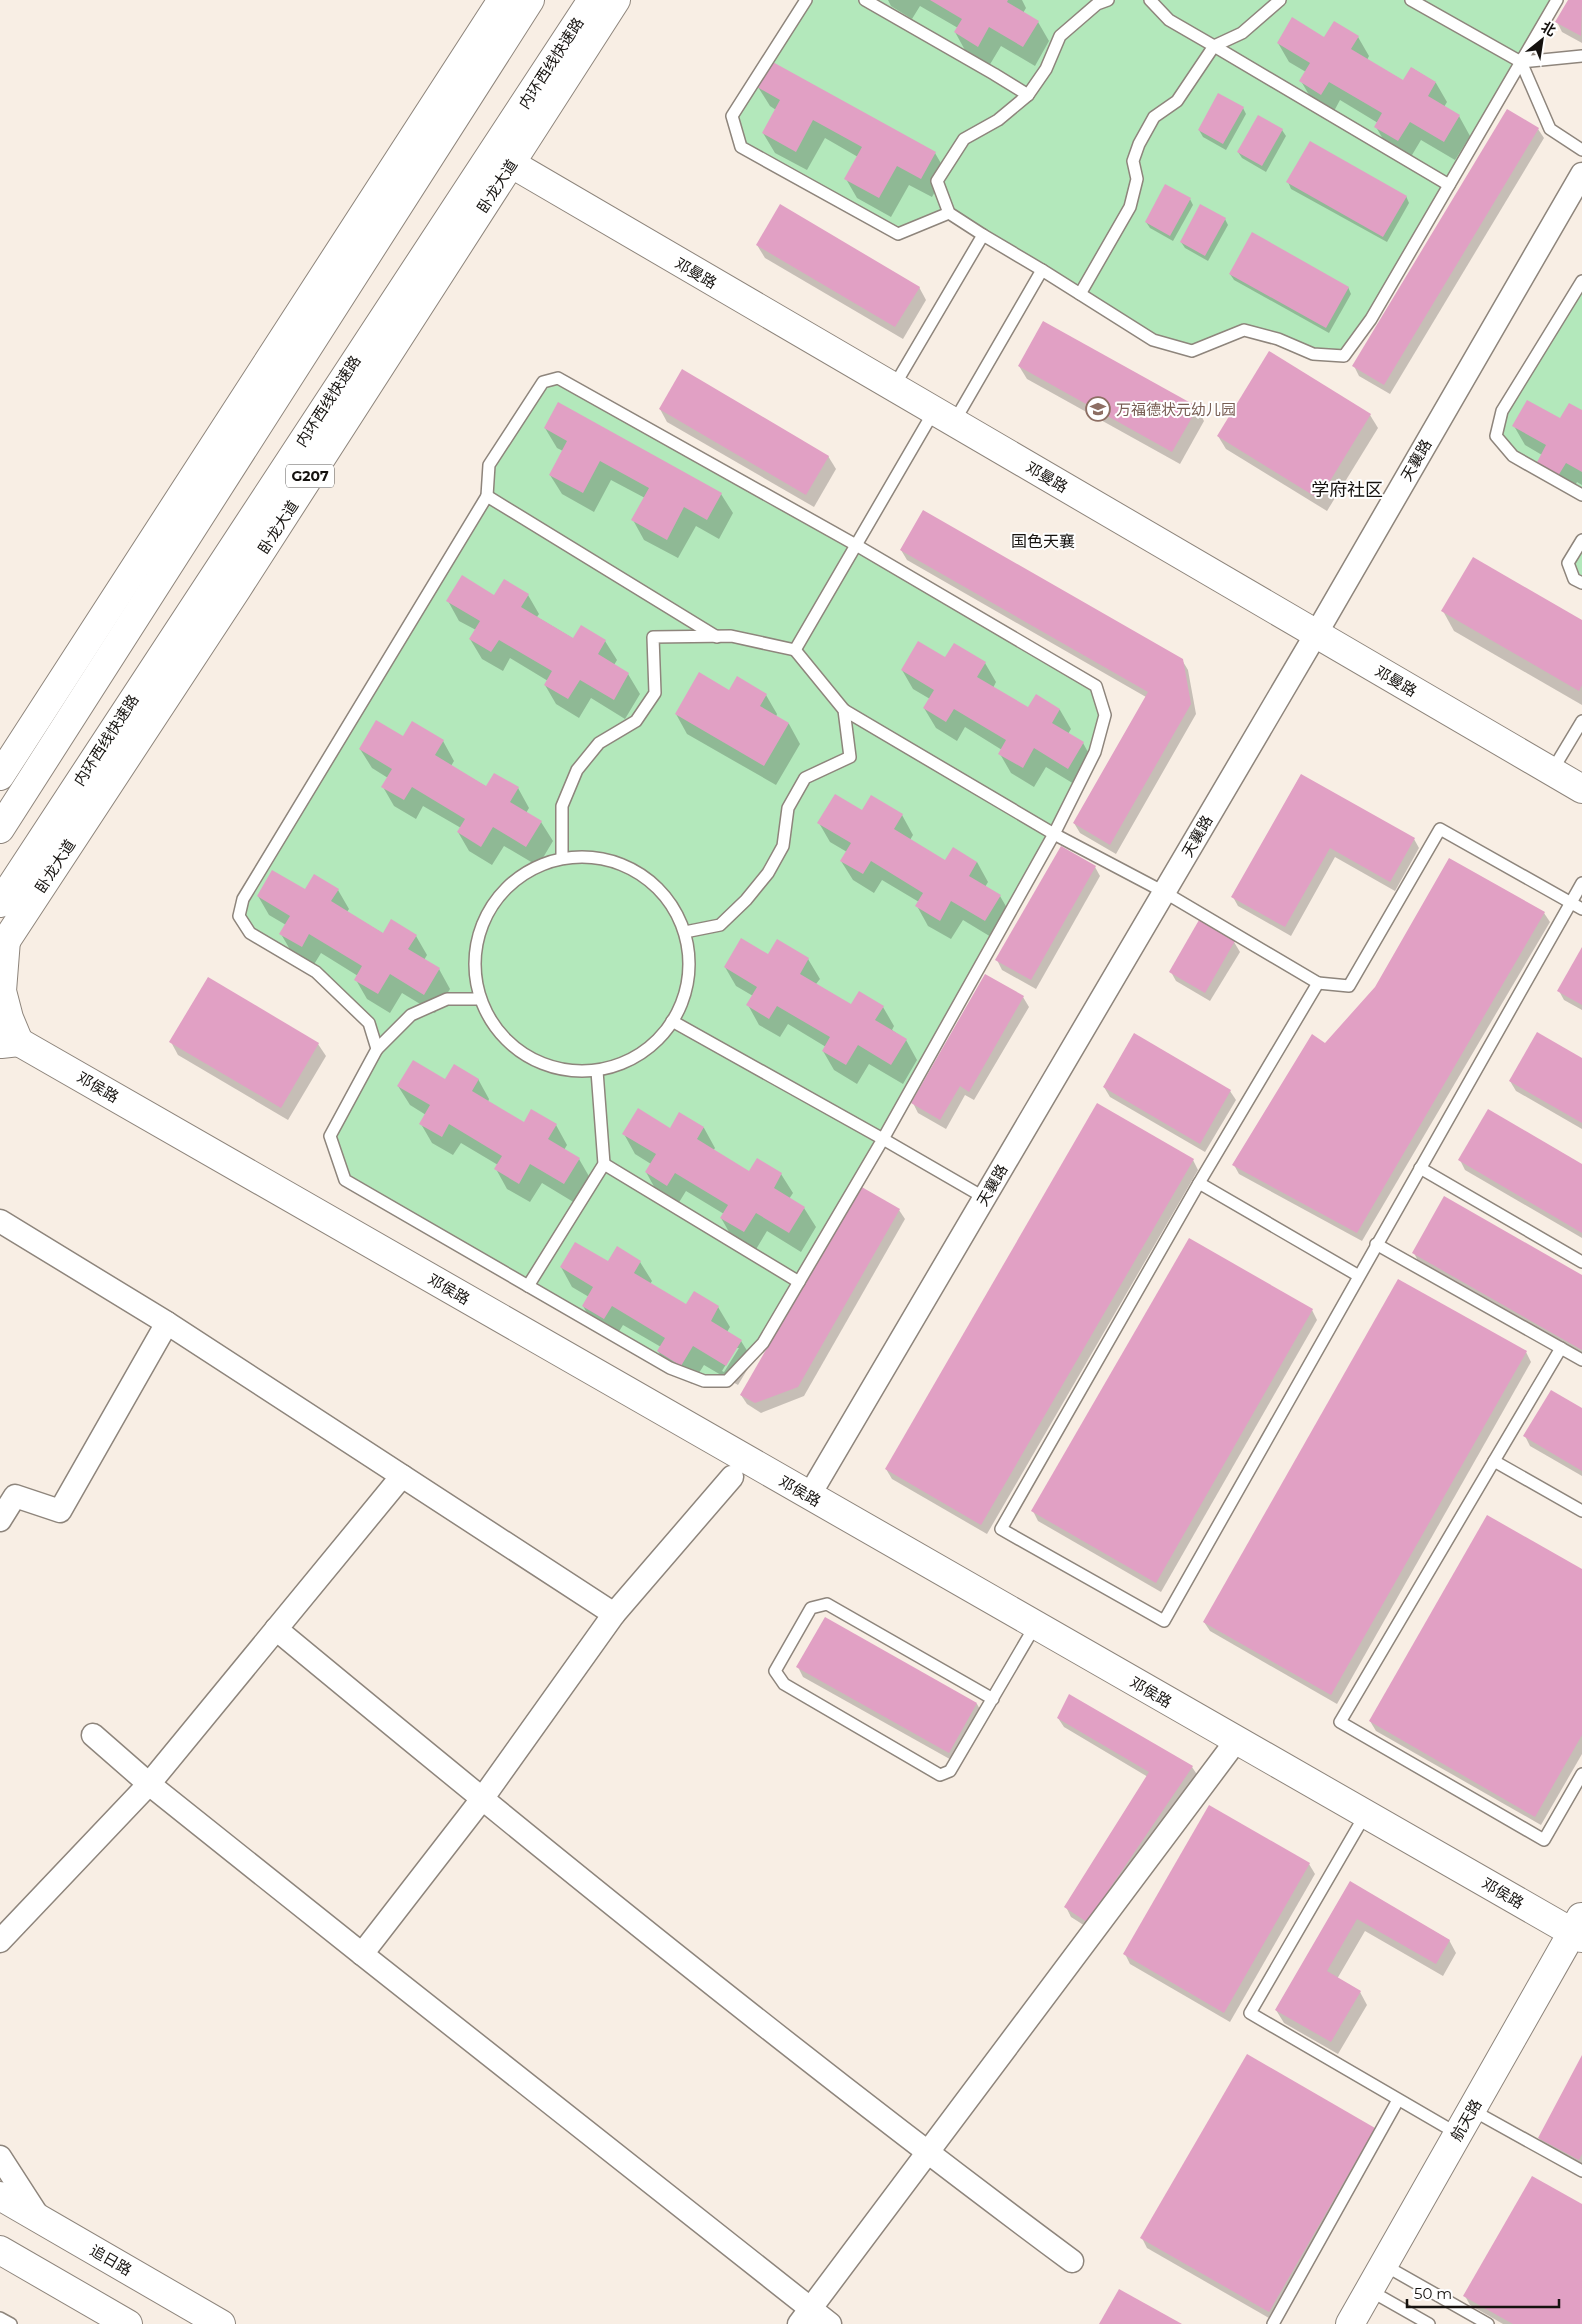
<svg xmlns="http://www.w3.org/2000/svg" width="1582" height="2324" font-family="Montserrat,'Noto Sans SC',sans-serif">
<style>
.green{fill:#b3e8bb}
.shadow{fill:#0003;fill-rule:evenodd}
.building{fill:#e1a0c4}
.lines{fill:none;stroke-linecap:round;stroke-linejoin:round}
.lane-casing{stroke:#8e857c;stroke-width:14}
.street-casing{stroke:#8e857c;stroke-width:25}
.secondary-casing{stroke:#8e857c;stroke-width:30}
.highway-casing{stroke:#8e857c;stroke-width:30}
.lane{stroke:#fff;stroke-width:11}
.street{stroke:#fff;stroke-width:22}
.secondary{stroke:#fff;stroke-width:28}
.highway{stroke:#fff;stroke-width:28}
.labels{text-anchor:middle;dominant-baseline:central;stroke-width:4;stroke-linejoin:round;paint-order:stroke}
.shield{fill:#fff;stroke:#5b5957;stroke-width:1}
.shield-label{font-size:14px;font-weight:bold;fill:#15120f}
.street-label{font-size:15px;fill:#15120f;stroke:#fff}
.education-label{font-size:15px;fill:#785e54;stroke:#fff;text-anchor:start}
.neighbourhood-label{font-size:16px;fill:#15120f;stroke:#fff}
.quarter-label{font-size:18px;fill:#15120f;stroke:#fff}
</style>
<rect width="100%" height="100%" fill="#f8eee4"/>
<!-- green -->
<g class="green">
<path d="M806,0H1557L1344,356L1244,330L1192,351L1153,340L949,213L898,234L741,147L732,116Z"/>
<path d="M1582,274V495L1513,456L1496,436L1502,411Z"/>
<path d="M558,378L1096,686L1105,715L1095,752L763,1343L727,1381H704L345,1180L330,1136L377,1049L369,1023L316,972L250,933L239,916L487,496L489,465L543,382Z"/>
<path d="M1582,540V583L1568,563Z"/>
</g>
<!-- shadow -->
<g class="shadow">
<path d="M888,0H1022L1026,8L1023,13L1038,22L1049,41L1035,66L1001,46L989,66L966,52L955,32L958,28L920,6L912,19L891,6Z"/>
<path d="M1570,0H1582V43L1562,32L1557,22Z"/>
<path d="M1358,37L1369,56L1367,60L1404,81L1412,68L1436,83L1447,102L1444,107L1459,116L1470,136L1455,160L1421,140L1409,160L1387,146L1376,127L1378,123L1340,100L1333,113L1312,100L1301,81L1306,72L1289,62L1278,43Z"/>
<path d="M758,87L935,153L946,172L932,197L909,185L891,217L857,198L846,179L858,157L825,138L807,170L775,153L763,133L776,110L770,106Z"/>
<path d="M1243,108L1246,114L1226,150L1203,137L1199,130Z"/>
<path d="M1538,129L1544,138L1390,394L1359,376L1354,366Z"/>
<path d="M1282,130L1286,136L1266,172L1242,158L1238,152Z"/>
<path d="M1288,182L1406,196L1409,203L1387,242L1291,189Z"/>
<path d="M1190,199L1193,205L1173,241L1150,228L1146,222Z"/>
<path d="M1225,219L1228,225L1208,261L1185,248L1181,242Z"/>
<path d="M757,245L919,287L926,300L903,339L765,258Z"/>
<path d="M1230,274L1348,287L1351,294L1329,333L1234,280Z"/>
<path d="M1019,366L1197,408L1204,421L1180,464L1027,379Z"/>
<path d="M559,404L721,494L733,513L719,539L696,526L678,558L644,540L633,520L645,498L611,480L594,512L562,494L550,475L563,451L557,448L545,428Z"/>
<path d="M660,409L828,456L836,469L814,507L667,422Z"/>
<path d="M1582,411V485L1577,482L1570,495L1548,483L1537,464L1542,455L1525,445L1514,426L1560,420Z"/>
<path d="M1370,415L1378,428L1327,511L1226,449L1218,436Z"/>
<path d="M901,550L1182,660L1188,670L1196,714L1116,854L1080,833L1074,823L1146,697L907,560Z"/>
<path d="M528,595L539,614L537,617L574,639L605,641L617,660L614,665L628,674L640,694L625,719L591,698L579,718L556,704L545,685L548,681L510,658L503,671L482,659L470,639L476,630L459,621L448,601Z"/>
<path d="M1443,611L1582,621V705L1454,631Z"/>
<path d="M945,659L985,663L996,682L993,688L1028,709L1036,696L1060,710L1071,729L1068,734L1083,743L1094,763L1079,787L1046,767L1034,787L1011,773L1000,754L1002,750L965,727L957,741L936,728L924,708L930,699L913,689L902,670Z"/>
<path d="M730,691L766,695L777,714L776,717L789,724L800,744L776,785L687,734L676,714Z"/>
<path d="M403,738L443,741L454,761L451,766L487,787L518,788L529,808L526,813L541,822L553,841L538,866L504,846L492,865L469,851L458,832L461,828L423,806L416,819L394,806L383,787L388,778L372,768L360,749Z"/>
<path d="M1301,775L1414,839L1419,848L1395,891L1335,857L1291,936L1238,906L1233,897Z"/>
<path d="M862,812L902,815L913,835L910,840L945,862H977L988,882L985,887L1000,896L1011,915L996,940L963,920L951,939L928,926L917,906L919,902L882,880L874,893L853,880L841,861L847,852L830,842L819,823Z"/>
<path d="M1095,867L1100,876L1036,989L1002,970L997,960Z"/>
<path d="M338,890L349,909L347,912L384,934L416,936L427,955L424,960L439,969L450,989L435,1013L402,993L390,1013L367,999L356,980L358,976L321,953L313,966L292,953L281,934L286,925L269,915L258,896Z"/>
<path d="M1544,913L1550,922L1362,1241L1239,1174L1234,1165L1325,1045Z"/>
<path d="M777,941L808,959L820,979L816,984L852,1006L883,1007L894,1026L892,1030L906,1040L917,1060L903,1084L869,1064L857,1084L834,1070L823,1051L826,1047L788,1024L780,1037L759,1025L748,1005L753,996L736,986L725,967L768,956Z"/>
<path d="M1234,942L1240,952L1210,1001L1176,981L1171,972Z"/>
<path d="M1582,949V1010L1564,1000L1559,991Z"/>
<path d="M1023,997L1029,1007L974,1100L965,1095L946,1129L918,1113L913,1103Z"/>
<path d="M171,1042L318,1044L326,1056L288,1120L178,1055Z"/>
<path d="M1582,1059V1129L1516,1091L1510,1081Z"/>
<path d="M478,1079L489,1099L488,1102L524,1124L556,1125L567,1145L564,1150L579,1159L590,1178L575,1203L542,1183L530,1202L507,1189L496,1169L498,1165L461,1143L453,1155L432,1143L421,1124L426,1115L410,1105L398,1086Z"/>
<path d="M1104,1087L1230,1091L1236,1100L1205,1152L1110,1097Z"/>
<path d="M680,1114L704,1128L715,1148L713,1151L749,1173L781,1174L793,1193L789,1199L804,1208L816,1227L801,1252L767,1231L755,1251L732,1237L721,1218L724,1214L686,1191L678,1204L657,1192L646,1172L651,1164L635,1154L624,1134L671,1130Z"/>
<path d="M1193,1160L1198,1170L987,1534L892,1479L886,1469Z"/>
<path d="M1460,1160L1582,1166V1238L1465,1170Z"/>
<path d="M899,1210L905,1219L804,1396L761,1413L747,1404L741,1395Z"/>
<path d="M1414,1253L1582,1277V1356L1419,1263Z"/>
<path d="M640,1262L652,1281L650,1284L687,1306L695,1293L718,1307L730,1327L727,1332L741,1341L753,1360L738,1385L704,1365L692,1384L669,1371L658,1351L661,1347L623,1325L615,1338L594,1325L583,1306L589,1297L572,1287L561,1267ZM736,1348H739L724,1372L722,1371Z"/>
<path d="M1312,1310L1317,1320L1161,1592L1038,1521L1033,1511Z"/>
<path d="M1526,1352L1531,1362L1337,1704L1210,1631L1204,1622Z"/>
<path d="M1582,1410V1476L1530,1446L1525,1436Z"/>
<path d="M1582,1571V1754L1541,1825L1376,1731L1370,1721Z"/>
<path d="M798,1667L977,1704L982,1713L955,1762L803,1677Z"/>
<path d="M1058,1718L1192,1767L1198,1776L1093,1931L1071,1917L1066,1907L1148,1777L1064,1727Z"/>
<path d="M1209,1807L1309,1864L1315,1874L1230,2022L1130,1964L1125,1954Z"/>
<path d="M1350,1883L1449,1940L1456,1953L1443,1976L1365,1931L1337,1979L1360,1992L1367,2005L1338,2054L1284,2023L1276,2010Z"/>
<path d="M1582,2058V2170L1547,2151L1539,2138Z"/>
<path d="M1374,2129L1380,2139L1274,2321L1147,2248L1142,2238Z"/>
<path d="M1582,2206V2324H1503L1470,2305L1465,2296Z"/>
</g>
<!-- building -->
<g class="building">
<path d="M930,0H1008L1007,2L1039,21L1023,47L989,27L978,47L954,32L962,19Z"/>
<path d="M1568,0H1582L1581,36L1555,22Z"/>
<path d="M1292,17L1324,37L1334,21L1359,36L1351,49L1403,80L1411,67L1436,82L1428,96L1460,115L1444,142L1410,122L1398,141L1374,127L1382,113L1329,82L1321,95L1299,81L1310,63L1277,43Z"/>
<path d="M771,61L936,152L921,179L897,166L879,198L844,179L862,147L813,120L796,152L762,133L780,100L757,87Z"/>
<path d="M1218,93L1244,107L1223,144L1198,130Z"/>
<path d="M1507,109L1539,128L1384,385L1352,366Z"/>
<path d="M1258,115L1283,129L1262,166L1237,152Z"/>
<path d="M1310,141L1407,196L1383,237L1286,182Z"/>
<path d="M1165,184L1191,198L1170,236L1145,222Z"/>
<path d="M780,204L920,287L895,327L756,245Z"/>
<path d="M1200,204L1226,218L1205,256L1180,242Z"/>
<path d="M1252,232L1349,287L1326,328L1229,274Z"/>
<path d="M1043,321L1198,407L1172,452L1018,366Z"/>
<path d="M1269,351L1371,414L1319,499L1217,436Z"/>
<path d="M682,369L829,456L806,495L659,409Z"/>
<path d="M1527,400L1560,418L1569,403L1582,410V472L1566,463L1558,476L1536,464L1546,445L1512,426Z"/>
<path d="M558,402L722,493L707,520L684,507L667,540L631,520L649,488L600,461L583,493L549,475L567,441L544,428Z"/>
<path d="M923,510L1183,659L1191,704L1110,845L1073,823L1148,692L900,550Z"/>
<path d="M1473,557L1582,620V685L1579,691L1441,611Z"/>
<path d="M462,575L494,595L504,579L529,594L521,607L573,638L581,625L606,640L598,654L629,673L614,700L580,680L568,699L544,685L552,671L499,640L491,652L469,639L480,621L446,601Z"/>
<path d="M918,641L945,657L954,643L986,662L977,677L1028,707L1036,694L1060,709L1052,723L1084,742L1068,769L1034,748L1023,768L998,754L1006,740L954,709L946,722L923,708L934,690L901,670Z"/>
<path d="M699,672L729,690L737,676L767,694L760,706L789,723L764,766L675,714Z"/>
<path d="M376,720L403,736L412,721L444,740L435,755L486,786L494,773L519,787L510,802L542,821L526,847L493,827L481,847L457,832L465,819L412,787L404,800L381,787L392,769L359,749Z"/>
<path d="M1301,774L1415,838L1390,882L1330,848L1285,927L1231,897Z"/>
<path d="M835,794L862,810L871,795L903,814L894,829L945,860L953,847L977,862L969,876L1001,895L985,921L951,901L940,921L915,906L923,893L871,861L863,874L840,861L851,843L817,823Z"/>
<path d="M1061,846L1096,866L1031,980L995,960Z"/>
<path d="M1449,858L1545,912L1357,1233L1232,1165L1312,1034L1325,1043L1375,987Z"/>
<path d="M272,870L305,889L314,874L339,889L331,901L383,933L391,919L417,935L408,949L440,968L424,995L390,974L378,994L354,980L362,966L309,934L302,947L279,934L290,916L257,896Z"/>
<path d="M1199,920L1235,941L1205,993L1169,972Z"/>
<path d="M741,938L768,954L777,939L809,958L800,974L851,1004L859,991L884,1006L875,1020L907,1039L891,1065L858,1045L846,1065L822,1051L830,1037L777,1006L769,1019L746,1005L757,987L724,967Z"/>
<path d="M1582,947V1005L1557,991Z"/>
<path d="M985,974L1024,996L969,1092L960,1086L940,1120L911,1103Z"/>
<path d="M208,977L319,1043L281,1108L169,1042Z"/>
<path d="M1537,1032L1582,1058V1123L1509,1081Z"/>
<path d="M1134,1033L1231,1090L1200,1144L1103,1087Z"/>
<path d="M413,1060L445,1079L454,1064L479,1079L472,1091L524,1122L531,1109L557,1124L548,1139L580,1158L564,1184L530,1164L519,1184L494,1169L502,1156L449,1124L442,1137L419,1124L430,1105L397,1086Z"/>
<path d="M1097,1103L1194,1159L981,1525L885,1469Z"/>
<path d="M638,1108L670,1128L679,1112L704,1127L697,1139L749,1171L757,1158L782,1173L774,1188L805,1207L789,1233L756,1213L744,1232L720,1218L728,1205L675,1173L667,1186L645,1172L656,1154L622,1134Z"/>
<path d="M1488,1109L1582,1164V1233L1458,1160Z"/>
<path d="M860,1186L900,1209L798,1387L755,1403L740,1395Z"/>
<path d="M1444,1196L1582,1275V1350L1412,1253Z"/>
<path d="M1189,1238L1313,1309L1156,1583L1031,1511Z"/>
<path d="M575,1242L608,1261L617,1246L641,1261L634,1273L686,1304L694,1291L719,1306L711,1321L742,1340L726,1366L693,1346L681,1366L657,1351L665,1338L612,1306L604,1319L582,1306L593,1287L560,1267Z"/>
<path d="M1398,1279L1527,1351L1331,1695L1203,1622Z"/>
<path d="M1551,1390L1582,1408V1471L1523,1436Z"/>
<path d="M1487,1515L1582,1569V1735L1535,1817L1369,1721Z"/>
<path d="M825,1617L977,1703L949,1753L796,1667Z"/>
<path d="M1069,1694L1193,1766L1087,1922L1064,1907L1149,1772L1057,1718Z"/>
<path d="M1209,1805L1310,1863L1224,2013L1123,1954Z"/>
<path d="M1350,1881L1450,1940L1436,1964L1357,1919L1327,1971L1361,1991L1331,2042L1275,2010Z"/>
<path d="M1247,2054L1375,2128L1269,2312L1140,2238Z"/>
<path d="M1582,2055V2154L1579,2160L1538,2138Z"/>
<path d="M1532,2176L1582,2204V2324H1513L1463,2296Z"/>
<path d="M1119,2289L1182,2324H1099Z"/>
</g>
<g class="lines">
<!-- lane casing -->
<g class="lane-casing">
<g id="lane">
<path d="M806,0L732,116L741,147L898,234L949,213"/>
<path d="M865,0L994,74L1028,95L998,120L964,139L937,181L949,213L983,235"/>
<path d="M1411,0L1521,62L1582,56"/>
<path d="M1214,46L1449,185"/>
<path d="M1214,46L1242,33L1280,0"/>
<path d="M1521,62L1550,129L1582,150"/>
<path d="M1028,95L1046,69L1060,36L1097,4L1108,0"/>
<path d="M1042,270L1153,340L1192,351L1244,330L1278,339L1313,354L1344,356L1371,319L1557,0"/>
<path d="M1582,281L1502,411L1496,436L1513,456L1582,495"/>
<path d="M1080,294L1130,207L1137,179L1133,161L1139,144L1154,117L1177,101L1214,46L1169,20L1150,0"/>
<path d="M893,388L983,235L1042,270L954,422"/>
<path d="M487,496L489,465L543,382L558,378L856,545L1096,686L1105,715L1095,752L1054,834L1164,892L1318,983L1199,1183"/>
<path d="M1582,540L1568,563L1574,579L1582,583"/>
<path d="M844,710L1054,834L883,1139L985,1198"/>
<path d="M1552,771L1582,721"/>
<circle cx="582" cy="964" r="107"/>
<path d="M562,858V806L577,770L599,743L636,721L655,693L653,637L731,636L795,650L934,411"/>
<path d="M685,932L720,925L746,900L768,873L783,846L788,808L805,778L850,757L844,710L795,650"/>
<path d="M1318,983L1349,986L1440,829L1582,909"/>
<path d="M672,1021L883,1139L763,1343L727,1381H704L670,1368L345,1180L330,1136L377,1049L369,1023L316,972L250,933L239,916L243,899L487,496L717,637"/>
<path d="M377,1049L411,1015L447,999H480"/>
<path d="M604,1164L799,1282"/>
<path d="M1420,1168L1582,1262"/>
<path d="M1376,1244L1582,1360"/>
<path d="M1359,1276L1199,1183L1001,1529L1164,1621L1582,883"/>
<path d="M528,1286L604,1164L597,1071"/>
<path d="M1561,1348L1494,1461L1582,1511"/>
<path d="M1494,1461L1340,1722L1544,1840L1582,1774"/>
<path d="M993,1699L827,1604L811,1608L775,1671L784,1684L940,1775L950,1771L1035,1626"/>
<path d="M1365,1815L1250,2013L1458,2134"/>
<path d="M1472,2110L1582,2171"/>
<path d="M1384,2265L1488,2324"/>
<path d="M1369,2290L1429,2324"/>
<path d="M0,2318L11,2324"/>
<path d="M1273,2324L1398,2100"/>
</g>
</g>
<!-- street casing -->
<g class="street-casing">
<g id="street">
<path d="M0,1221L167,1323L614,1614L482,1799L362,1954"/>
<path d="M809,1496L1316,634L1582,174"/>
<path d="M0,1520L15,1496L60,1511L167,1323"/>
<path d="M614,1614L732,1477"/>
<path d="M276,1629C537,1845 800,2059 1072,2261"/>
<path d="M93,1735L149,1784L362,1954L830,2324"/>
<path d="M0,1941L149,1784L402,1476"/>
<path d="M0,2157L40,2219"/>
<path d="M799,2324L1236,1741"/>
</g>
</g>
<!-- secondary casing -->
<g class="secondary-casing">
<g id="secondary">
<path d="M512,164L1582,789"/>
<path d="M19,1042L1582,1938"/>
<path d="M1,1044L19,1042L9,1018L2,991L6,940"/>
<path d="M0,2196L221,2324"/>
<path d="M0,2250L128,2324"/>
<path d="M1350,2324L1581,1917"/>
</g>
</g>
<!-- highway casing -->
<g class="highway-casing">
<g id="highway">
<path d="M0,776L502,0"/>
<path d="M0,829L530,0"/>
<path d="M0,903L592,0"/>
<path d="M0,950L237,589L616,0"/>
</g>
</g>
<!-- lane -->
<use href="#lane" class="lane"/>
<!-- street -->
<use href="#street" class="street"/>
<!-- secondary -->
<use href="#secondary" class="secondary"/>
<!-- highway -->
<use href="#highway" class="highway"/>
</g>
<!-- icons -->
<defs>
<g id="school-ring" transform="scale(1.25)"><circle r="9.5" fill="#fff" stroke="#8d6e63" stroke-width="1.5"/><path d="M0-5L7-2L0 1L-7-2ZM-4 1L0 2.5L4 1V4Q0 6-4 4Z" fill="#8d6e63"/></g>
</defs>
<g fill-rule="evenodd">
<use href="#school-ring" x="1098" y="409"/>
</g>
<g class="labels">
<!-- shield labels -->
<rect class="shield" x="286" y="464.5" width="48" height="23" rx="4"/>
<g class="shield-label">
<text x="310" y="476">G207</text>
</g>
<!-- street labels -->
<g class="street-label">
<text transform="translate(551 63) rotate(-57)">内环西线快速路</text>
<text transform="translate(497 186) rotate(-57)">卧龙大道</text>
<text transform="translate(696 273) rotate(30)">邓曼路</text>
<text transform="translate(328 401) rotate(-57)">内环西线快速路</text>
<text transform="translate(1416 460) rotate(-60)">天襄路</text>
<text transform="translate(1047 477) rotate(30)">邓曼路</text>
<text transform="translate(278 527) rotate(-57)">卧龙大道</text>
<text transform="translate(1396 681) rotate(30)">邓曼路</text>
<text transform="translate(106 740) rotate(-57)">内环西线快速路</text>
<text transform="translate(1197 836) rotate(-60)">天襄路</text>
<text transform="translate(55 866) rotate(-57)">卧龙大道</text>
<text transform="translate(98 1087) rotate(30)">邓侯路</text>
<text transform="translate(992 1185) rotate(-60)">天襄路</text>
<text transform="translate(449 1289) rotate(30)">邓侯路</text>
<text transform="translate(800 1491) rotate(30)">邓侯路</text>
<text transform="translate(1151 1692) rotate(30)">邓侯路</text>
<text transform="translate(1503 1893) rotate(30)">邓侯路</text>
<text transform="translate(1466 2120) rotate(-60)">航天路</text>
<text transform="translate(111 2260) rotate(30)">追日路</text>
</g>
<!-- education labels -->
<g class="education-label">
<text x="1116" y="409">万福德状元幼儿园</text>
</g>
<!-- neighbourhood labels -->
<g class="neighbourhood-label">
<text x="1043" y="541">国色天襄</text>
</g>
<!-- quarter labels -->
<g class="quarter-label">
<text x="1347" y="490">学府社区</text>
</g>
</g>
<!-- north arrow -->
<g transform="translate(1542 40) rotate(30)" stroke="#ffffff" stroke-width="4" paint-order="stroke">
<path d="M0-4L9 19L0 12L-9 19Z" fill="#15120f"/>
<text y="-8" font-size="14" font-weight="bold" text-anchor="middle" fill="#15120f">北</text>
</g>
<!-- scale -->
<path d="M1407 2299v8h152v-8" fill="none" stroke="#15120f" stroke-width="2.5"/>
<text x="1414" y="2299" font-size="15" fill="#15120f" stroke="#ffffff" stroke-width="4" paint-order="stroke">50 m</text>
</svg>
